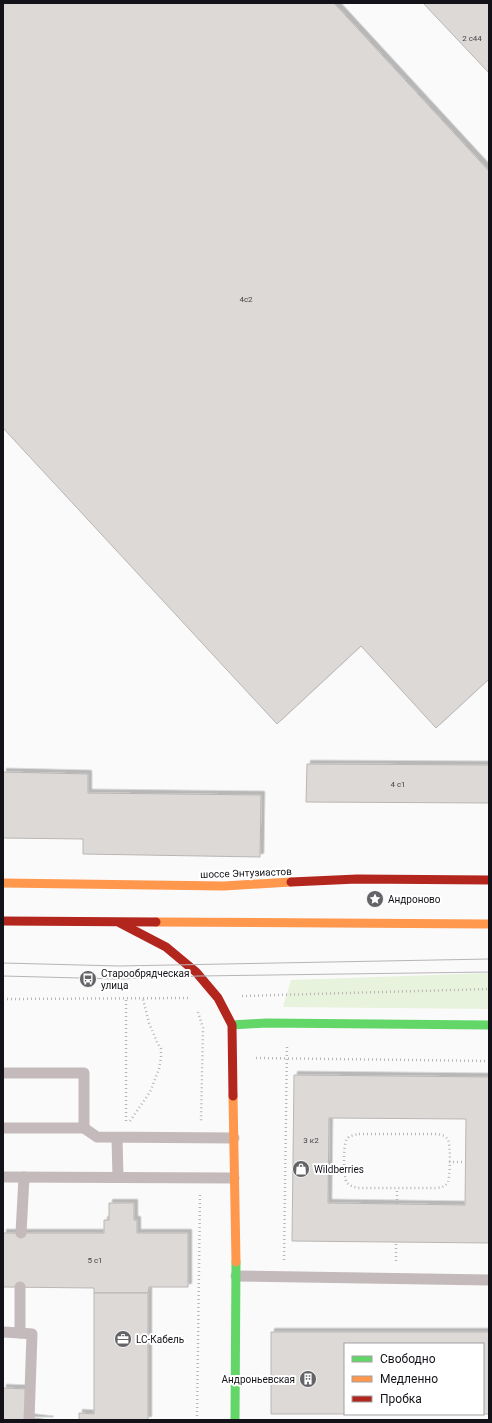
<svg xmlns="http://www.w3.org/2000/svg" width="492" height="1423" font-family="Roboto,sans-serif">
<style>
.green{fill:#e7f3dd}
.building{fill:#dcd9d7;stroke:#b9b6b4;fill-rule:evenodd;filter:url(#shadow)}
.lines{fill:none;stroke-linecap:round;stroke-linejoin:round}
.path{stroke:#bbb4b6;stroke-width:2.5;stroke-dasharray:1 3;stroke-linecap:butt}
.lane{stroke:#c4babb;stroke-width:11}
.fast{stroke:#63d668;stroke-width:9}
.slow{stroke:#ff974d;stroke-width:9}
.jam{stroke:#b3261e;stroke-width:9}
.tram{stroke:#b9b4b6;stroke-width:1}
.labels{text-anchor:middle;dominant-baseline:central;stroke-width:4;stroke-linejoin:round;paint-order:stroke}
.number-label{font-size:8px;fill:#454448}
.street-label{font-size:10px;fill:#131218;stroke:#fff}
.poi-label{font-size:10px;fill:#131218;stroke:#fff;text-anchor:start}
</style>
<defs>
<filter id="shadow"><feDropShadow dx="3.5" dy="-3.5" stdDeviation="0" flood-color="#0004"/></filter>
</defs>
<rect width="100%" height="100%" fill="#fafafb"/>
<!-- green -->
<path class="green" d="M489,973V1009L283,1007L291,980Z"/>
<!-- building -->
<g class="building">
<path d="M3,3H334L489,171V679L436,728L361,646L277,724L3,428Z"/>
<path d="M423,3H489V73Z"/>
<path d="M307,764L489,765V803L306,802Z"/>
<path d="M3,772L88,774V793L261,795L260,857L83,854V839L3,838Z"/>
<path d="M294,1075L489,1077V1243L292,1241ZM329,1118L466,1119L465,1205L328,1203Z"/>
<path d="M109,1203H134V1220H137V1233H188V1287H149L148,1293H94V1288L3,1287V1233H104V1220H109Z"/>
<path d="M94,1293H148V1420H79V1413L94,1414Z"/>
<path d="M271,1332H489V1414H421H483V1344H345V1414H271Z"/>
<path d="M3,1388L27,1389L25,1417L50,1420H3Z"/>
</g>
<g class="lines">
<!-- path -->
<g class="path">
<path d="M242,996L489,989"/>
<path d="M3,999L189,998"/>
<path d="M198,1012L203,1028L201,1121"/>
<path d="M256,1058L489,1061"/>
<path d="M126,1121V999"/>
<path d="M130,1121L150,1092L159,1069L161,1058V1049L157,1042L149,1023L143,999"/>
<path d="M359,1134H438C442,1135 446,1136 448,1140C451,1146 450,1176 448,1182C445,1187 442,1187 437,1188H358C354,1187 350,1186 347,1183C343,1177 343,1144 347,1139C350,1135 355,1135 359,1134Z"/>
<path d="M449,1162H465"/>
<path d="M397,1204V1188"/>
<path d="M284,1260L287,1045"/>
<path d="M396,1261V1242"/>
<path d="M197,1420L200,1194"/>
</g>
<!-- lane -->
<g class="lane">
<path d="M3,1073H84V1128"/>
<path d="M3,1128H84L97,1137L234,1138"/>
<path d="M117,1138L118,1177"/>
<path d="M3,1177L234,1178"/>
<path d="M21,1233L24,1177"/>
<path d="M236,1276L489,1280"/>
<path d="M3,1332L20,1333V1287"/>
<path d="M20,1333L32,1334L29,1420"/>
</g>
<!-- fast -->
<g class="fast">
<path d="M232,1025L266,1023L489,1025"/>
<path d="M235,1420L236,1262"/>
</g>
<!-- slow -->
<g class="slow">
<path d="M3,883L224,886L291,882"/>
<path d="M156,922L489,924"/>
<path d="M233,1096L236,1262"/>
</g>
<!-- jam -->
<g class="jam">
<path d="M291,882L357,879L489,880"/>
<path d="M3,921L156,922"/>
<path d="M120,923L166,947L196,972L218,998L232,1025L233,1096"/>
</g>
<!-- tram -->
<g class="tram">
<path d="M3,963L119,966L489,959"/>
<path d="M3,976L119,979L199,976L489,972"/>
</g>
</g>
<!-- icons -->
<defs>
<g id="sight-disc" transform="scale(0.9)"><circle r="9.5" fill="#646367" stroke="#fff"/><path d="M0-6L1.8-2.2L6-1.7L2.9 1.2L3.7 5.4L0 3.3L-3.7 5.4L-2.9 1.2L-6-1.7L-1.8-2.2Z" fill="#fff"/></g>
<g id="bus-disc" transform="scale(0.9)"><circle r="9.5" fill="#646367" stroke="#fff"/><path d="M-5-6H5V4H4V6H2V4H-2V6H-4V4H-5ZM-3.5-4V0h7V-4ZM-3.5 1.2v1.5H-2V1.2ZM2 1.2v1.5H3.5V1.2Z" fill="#fff"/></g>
<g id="shop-disc" transform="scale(0.9)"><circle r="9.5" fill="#646367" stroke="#fff"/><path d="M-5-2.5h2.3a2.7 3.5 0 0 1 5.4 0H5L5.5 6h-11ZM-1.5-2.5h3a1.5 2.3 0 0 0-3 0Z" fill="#fff"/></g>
<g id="office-disc" transform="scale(0.9)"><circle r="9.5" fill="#646367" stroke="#fff"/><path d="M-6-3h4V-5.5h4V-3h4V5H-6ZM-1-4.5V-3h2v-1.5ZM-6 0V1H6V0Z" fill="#fff"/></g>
<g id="building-disc" transform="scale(0.9)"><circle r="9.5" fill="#646367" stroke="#fff"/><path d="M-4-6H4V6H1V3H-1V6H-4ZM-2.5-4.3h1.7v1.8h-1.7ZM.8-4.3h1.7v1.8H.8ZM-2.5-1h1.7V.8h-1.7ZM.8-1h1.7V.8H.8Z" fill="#fff"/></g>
</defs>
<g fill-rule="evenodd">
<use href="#sight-disc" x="375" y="899"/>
<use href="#bus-disc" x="88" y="979"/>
<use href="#shop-disc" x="301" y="1169"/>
<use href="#office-disc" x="123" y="1339"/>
<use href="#building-disc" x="308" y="1379"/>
</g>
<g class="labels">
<!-- number labels -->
<g class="number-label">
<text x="472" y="38">2 с44</text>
<text x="246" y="299">4с2</text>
<text x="398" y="784">4 с1</text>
<text x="311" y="1140">3 к2</text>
<text x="95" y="1260">5 с1</text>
</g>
<!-- street labels -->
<g class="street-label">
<text transform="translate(246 873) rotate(-2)">шоссе Энтузиастов</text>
</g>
<!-- poi labels -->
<g class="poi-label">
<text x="388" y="899">Андроново</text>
<text x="101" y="973">Старообрядческая<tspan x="101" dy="12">улица</tspan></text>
<text x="314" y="1169">Wildberries</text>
<text x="136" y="1339">LC-Кабель</text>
<text x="295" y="1379" text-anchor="end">Андроньевская</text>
</g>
</g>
<!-- border -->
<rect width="492" height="1423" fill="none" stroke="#131218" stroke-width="8"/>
<!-- legend -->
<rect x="344" y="1343" width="140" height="72" fill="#ffffff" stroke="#a1a0a3"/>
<rect x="352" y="1356" width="20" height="6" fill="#63d668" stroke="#a1a0a3"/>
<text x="380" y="1363" font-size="12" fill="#131218">Свободно</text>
<rect x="352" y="1376" width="20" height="6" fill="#ff974d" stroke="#a1a0a3"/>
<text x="380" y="1383" font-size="12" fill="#131218">Медленно</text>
<rect x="352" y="1396" width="20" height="6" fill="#b3261e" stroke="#a1a0a3"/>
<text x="380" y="1403" font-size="12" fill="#131218">Пробка</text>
</svg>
